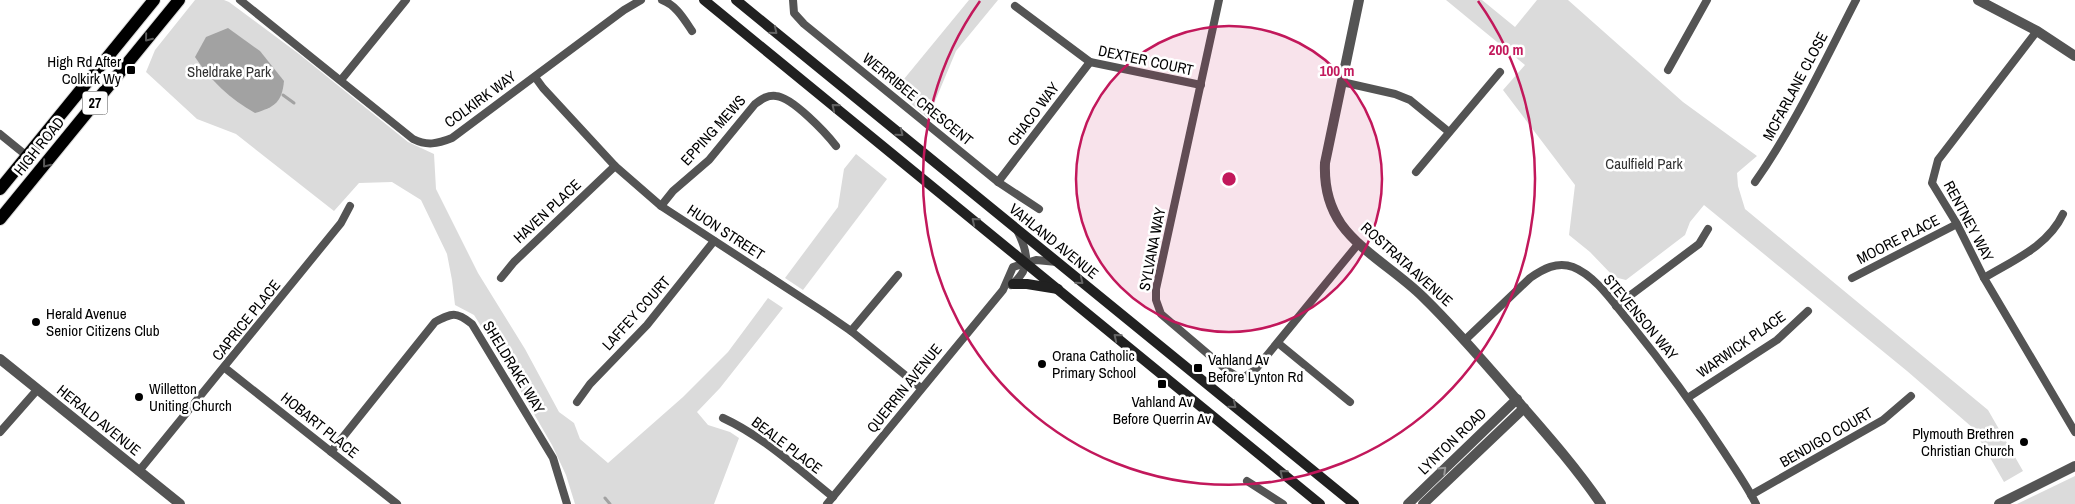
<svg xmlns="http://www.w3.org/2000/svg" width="2075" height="504" font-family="'Archivo Narrow',sans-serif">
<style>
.green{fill:#dbdbdb}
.water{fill:#a2a2a2}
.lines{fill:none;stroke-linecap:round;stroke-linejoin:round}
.stream{stroke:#a2a2a2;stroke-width:3}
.primary-casing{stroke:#dbdbdb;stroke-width:14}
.minor{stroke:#545454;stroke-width:8}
.tertiary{stroke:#545454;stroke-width:10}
.secondary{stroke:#212121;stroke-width:10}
.primary{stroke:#000;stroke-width:12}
.oneway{stroke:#646464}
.oneway2{stroke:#595959}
.oneway3{stroke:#989898}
.ring{fill:none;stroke:#c2185b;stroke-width:2.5}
.poi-dot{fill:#000;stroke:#fff;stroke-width:2}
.labels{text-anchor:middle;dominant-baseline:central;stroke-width:5;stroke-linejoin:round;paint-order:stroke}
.shield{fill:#fff;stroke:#4c4c4c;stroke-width:1}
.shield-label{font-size:14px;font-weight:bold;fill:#000}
.street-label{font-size:15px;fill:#000;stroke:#fff}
.poi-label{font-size:15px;fill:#000;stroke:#fff;text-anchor:start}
.park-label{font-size:15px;fill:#323232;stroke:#fff}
.centre{fill:#c2185b;stroke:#fff;stroke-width:2.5}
.ring-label{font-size:15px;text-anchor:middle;font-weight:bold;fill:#c2185b;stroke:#fff;stroke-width:5;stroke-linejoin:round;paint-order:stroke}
</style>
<rect width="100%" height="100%" fill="#fff"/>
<!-- green -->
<g class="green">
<path d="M195,0H224L229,2L299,54L408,142L434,154L436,189L478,273L525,349L559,412L574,423L580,439L608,463L683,397L728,352L768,298L783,308L720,388L697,412L708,425L730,432L739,438L714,504H575L566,475L552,445L508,369L474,315L455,305L452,280L447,254L421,200L392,182L359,183L334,211L236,134L197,119L146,72L155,50Z"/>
<path d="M969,0H998L956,51L928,118L895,90Z"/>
<path d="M1446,0H1482L1515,27L1537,0H1568L1683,102L1757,156L1737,173L1738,186L1745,209L1988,410L2023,471L2004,482L1973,428L1907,371L1704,205L1690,222L1685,235L1626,280L1614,277L1590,252L1569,235L1575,185L1503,90L1525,65Z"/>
<path d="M856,154L887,179L803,290L785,278L838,207L844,169Z"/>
<path d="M2075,476V504H2017Z"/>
</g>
<!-- water -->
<path class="water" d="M228,28L260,51L284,81C282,102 275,107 255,113C230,99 211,81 195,57L206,37Z"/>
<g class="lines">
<!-- stream -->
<g class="stream">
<path d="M283,95L294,103"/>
<path d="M605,498L610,504"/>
</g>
<!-- primary casing -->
<g class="primary-casing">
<g id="primary">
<path d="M0,189L154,0"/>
<path d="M0,219L179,0"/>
</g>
</g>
<!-- minor -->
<g class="minor">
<path d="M240,0L413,139C427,146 437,144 452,138L624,10L641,0"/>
<path d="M662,0C676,5 684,19 692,31"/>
<path d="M793,0L794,13L804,24L998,182L1039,209"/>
<path d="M1219,0L1156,289V300L1161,314L1228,371L1238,377H1244L1255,370L1359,243"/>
<path d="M1015,6L1090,62L1201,85"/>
<path d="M2037,31L1938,160L1932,183L1957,224L1984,278L2075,432"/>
<path d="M1668,70L1707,0"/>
<path d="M535,77L543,88L615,166L661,206L822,311L851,331L921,388"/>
<path d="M341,80L406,0"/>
<path d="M1342,82L1395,94L1410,100L1449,132"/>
<path d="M0,134L27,156"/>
<path d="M1416,172L1500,72"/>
<path d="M998,182L1090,62"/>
<path d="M1755,182C1795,125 1824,62 1856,0"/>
<path d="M661,206L673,191L709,160L755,104C762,99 767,95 776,96C792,97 826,133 836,146"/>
<path d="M501,278L514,262L615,166"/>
<path d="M1852,278L1957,224"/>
<path d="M1984,278C2014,260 2048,246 2063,214"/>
<path d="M1011,285C1032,269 1028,253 1018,232"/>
<path d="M1616,306L1699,244L1708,229"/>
<path d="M851,331L898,275"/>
<path d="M1465,340L1530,278C1543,269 1557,261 1573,267C1596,276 1614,304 1630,323C1664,365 1694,406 1724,452C1735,469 1747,486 1756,504"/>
<path d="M1278,343L1350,402"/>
<path d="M225,368L397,504"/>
<path d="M1689,397L1777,340L1808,311"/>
<path d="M577,402L590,384L647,325L714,241"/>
<path d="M723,418C764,437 798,469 833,497"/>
<path d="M0,432L37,390"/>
<path d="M331,452L435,322C452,313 456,311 472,324L553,458L567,504"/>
<path d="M139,471L341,223L350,206"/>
<path d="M1247,481L1283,504"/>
<path d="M1751,495L1883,420L1911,396"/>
<path d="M827,504L1003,290L1013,267L1036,260L1057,262"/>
</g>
<!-- tertiary -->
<g class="tertiary">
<path d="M1359,0L1325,163C1324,186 1328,205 1341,224C1361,252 1398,272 1423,297C1458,331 1490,369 1522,406C1550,438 1577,469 1601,504"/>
<path d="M1978,0L2037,31L2075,56"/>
<path d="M0,359L180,504"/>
<path d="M1408,504L1517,399"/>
<path d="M1423,504L1524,408"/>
<path d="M1999,504L2075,466"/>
</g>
<!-- secondary -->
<g class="secondary">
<path d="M704,0L1320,504"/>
<path d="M736,0L1354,504"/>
<path d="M1013,284H1027L1058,289"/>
</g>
<!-- primary -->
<use href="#primary" class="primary"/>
</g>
<!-- one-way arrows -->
<defs><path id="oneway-chevron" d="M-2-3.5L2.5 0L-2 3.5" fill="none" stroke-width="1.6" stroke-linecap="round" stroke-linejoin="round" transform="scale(1.25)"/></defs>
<g class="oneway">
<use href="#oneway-chevron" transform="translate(774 31) rotate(39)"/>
<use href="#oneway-chevron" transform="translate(835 107) rotate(-141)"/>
<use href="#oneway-chevron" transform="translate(900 133) rotate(39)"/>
<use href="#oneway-chevron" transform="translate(975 221) rotate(-141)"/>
<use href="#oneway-chevron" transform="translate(1080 281) rotate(39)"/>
<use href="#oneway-chevron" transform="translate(1117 337) rotate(-141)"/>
<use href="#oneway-chevron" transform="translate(1233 405) rotate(39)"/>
<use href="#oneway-chevron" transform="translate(1283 473) rotate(-140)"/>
</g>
<g class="oneway2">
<use href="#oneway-chevron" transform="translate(148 38) rotate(129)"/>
<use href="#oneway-chevron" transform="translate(46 164) rotate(129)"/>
</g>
<use class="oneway3" href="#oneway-chevron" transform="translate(1443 470) rotate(-44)"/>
<!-- distance rings -->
<circle cx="1229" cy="179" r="153" fill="#c2185b" fill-opacity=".12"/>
<g class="ring">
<circle cx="1229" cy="179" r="153"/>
<path d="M1478 1A306 306 0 1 1 980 1"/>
</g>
<!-- markers -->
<g class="poi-dot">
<rect x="126" y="65" width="10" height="10" rx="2.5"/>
<circle cx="36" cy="322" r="5"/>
<circle cx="1042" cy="364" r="5"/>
<rect x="1193" y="363" width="10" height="10" rx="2.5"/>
<rect x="1157" y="379" width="10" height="10" rx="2.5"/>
<circle cx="139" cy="397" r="5"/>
<circle cx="2024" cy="442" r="5"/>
</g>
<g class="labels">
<!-- shield labels -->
<rect class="shield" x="82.5" y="91.5" width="25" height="23" rx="4"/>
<g class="shield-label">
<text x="95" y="103">27</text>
</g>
<!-- street labels -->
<g class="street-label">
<text transform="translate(1146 60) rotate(12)">DEXTER COURT</text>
<text transform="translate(1795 86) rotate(-62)">MCFARLANE CLOSE</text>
<text transform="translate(480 99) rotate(-36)">COLKIRK WAY</text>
<text transform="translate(918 99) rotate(39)">WERRIBEE CRESCENT</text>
<text transform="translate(1033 114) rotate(-53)">CHACO WAY</text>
<text transform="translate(713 130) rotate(-48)">EPPING MEWS</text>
<text transform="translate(39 146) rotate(-51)">HIGH ROAD</text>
<text transform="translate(547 211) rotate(-43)">HAVEN PLACE</text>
<text transform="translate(1969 221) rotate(62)">RENTNEY WAY</text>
<text transform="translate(726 232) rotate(33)">HUON STREET</text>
<text transform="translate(1898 239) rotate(-27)">MOORE PLACE</text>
<text transform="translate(1054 241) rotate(39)">VAHLAND AVENUE</text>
<text transform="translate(1152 249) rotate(-79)">SYLVANA WAY</text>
<text transform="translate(1407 264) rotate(42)">ROSTRATA AVENUE</text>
<text transform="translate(636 313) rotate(-48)">LAFFEY COURT</text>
<text transform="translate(1641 317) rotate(50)">STEVENSON WAY</text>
<text transform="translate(246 320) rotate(-51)">CAPRICE PLACE</text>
<text transform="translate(1741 344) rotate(-35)">WARWICK PLACE</text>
<text transform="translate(514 367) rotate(59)">SHELDRAKE WAY</text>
<text transform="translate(904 388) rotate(-51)">QUERRIN AVENUE</text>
<text transform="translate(99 420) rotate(39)">HERALD AVENUE</text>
<text transform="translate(320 425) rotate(39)">HOBART PLACE</text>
<text transform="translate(1826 437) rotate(-30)">BENDIGO COURT</text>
<text transform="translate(1452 441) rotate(-44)">LYNTON ROAD</text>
<text transform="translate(787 445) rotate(37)">BEALE PLACE</text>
</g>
<!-- poi labels -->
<g class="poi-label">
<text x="121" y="61" text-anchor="end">High Rd After<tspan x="121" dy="17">Colkirk Wy</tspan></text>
<text x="46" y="313">Herald Avenue<tspan x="46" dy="17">Senior Citizens Club</tspan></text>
<text x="1052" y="355">Orana Catholic<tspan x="1052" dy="17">Primary School</tspan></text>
<text x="1208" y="359">Vahland Av<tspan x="1208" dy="17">Before Lynton Rd</tspan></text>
<text x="149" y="388">Willetton<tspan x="149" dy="17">Uniting Church</tspan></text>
<text x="1162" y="401" text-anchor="middle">Vahland Av<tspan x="1162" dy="17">Before Querrin Av</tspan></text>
<text x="2014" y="433" text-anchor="end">Plymouth Brethren<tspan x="2014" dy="17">Christian Church</tspan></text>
</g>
<!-- park labels -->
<g class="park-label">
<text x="229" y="71">Sheldrake Park</text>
<text x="1644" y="163">Caulfield Park</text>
</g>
</g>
<circle cx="1229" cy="179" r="8" class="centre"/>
<g class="ring-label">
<text x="1506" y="55">200 m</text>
<text x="1337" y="76">100 m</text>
</g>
</svg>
